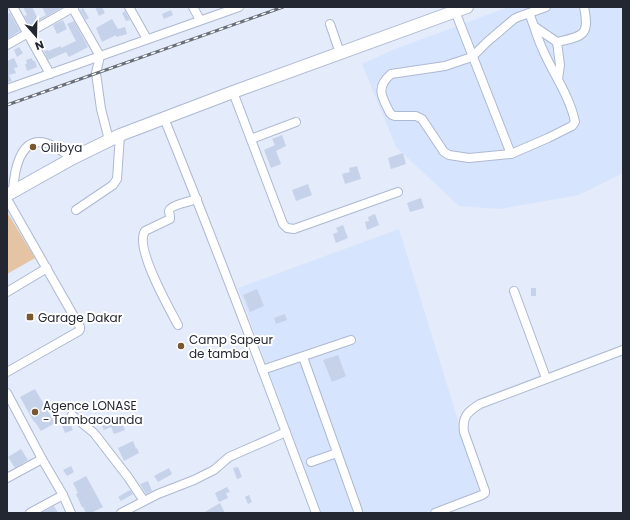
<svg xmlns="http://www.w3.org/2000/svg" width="630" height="520" font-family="Poppins,sans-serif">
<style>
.built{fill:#d7e4fd}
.green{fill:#e4c4a3}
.building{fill:#c6d2ea}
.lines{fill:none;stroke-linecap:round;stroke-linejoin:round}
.minor-casing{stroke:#adb9d1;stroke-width:10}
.highway-casing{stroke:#adb9d1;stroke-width:14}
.minor{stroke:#fff;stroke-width:8}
.highway{stroke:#fff;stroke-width:12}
.rail-casing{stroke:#696f7a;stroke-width:3}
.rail{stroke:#fff;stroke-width:1.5;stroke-dasharray:4.5;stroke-linecap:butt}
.poi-dot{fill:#79572f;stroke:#fff;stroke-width:1.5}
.labels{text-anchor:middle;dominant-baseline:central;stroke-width:4;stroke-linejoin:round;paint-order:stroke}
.poi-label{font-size:12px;fill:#232731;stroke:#fff;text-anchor:start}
</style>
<rect width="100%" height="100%" fill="#e4ebfa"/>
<!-- built -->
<g class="built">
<path d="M509,7H623V173L579,195L500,209L459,206L396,147L362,64L395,49Z"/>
<path d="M399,229L453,404L479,492L423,513H321L238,288Z"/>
</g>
<!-- green -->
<path class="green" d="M7,212L35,258L7,274Z"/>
<!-- building -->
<g class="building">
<path d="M23,7H32L38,19L46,15L42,7H63L30,26L24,16L27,15Z"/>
<path d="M95,7H102L105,13L99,16Z"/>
<path d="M83,8L89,18L86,20L80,10Z"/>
<path d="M171,10L173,15L164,19L162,14Z"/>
<path d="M125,11L130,20L126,21L122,13Z"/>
<path d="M10,13L20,31L7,39V14Z"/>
<path d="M112,19L118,29L125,27L127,34L116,37V35L102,42L96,28Z"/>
<path d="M63,20L67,29L57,34L53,25Z"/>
<path d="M74,21L88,47L69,57L66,52L48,60L44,51L48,50V51L61,46V48L76,41L67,24Z"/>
<path d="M19,47L23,53L17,57L14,50Z"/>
<path d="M14,58L18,67L14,68L16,73L9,75L12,81L7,83V61Z"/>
<path d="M32,58L33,61H35L37,67L27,71L25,64H27L26,60Z"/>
<path d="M282,135L286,146L276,151L281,164L271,168L264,150L275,145L272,139Z"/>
<path d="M403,153L406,164L391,169L388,158Z"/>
<path d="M357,166L361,179L345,184L342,174L350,172L349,168Z"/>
<path d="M308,184L312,195L296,201L292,190Z"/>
<path d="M421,198L424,208L410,212L407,203Z"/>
<path d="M375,214L379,225L367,230L365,222L369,221L368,217Z"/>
<path d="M343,225L348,238L336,243L333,234L338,232L336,228Z"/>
<rect x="531" y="288" width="5" height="8"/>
<path d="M257,289L264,306L250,312L243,295Z"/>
<path d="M285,314L287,320L276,324L274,318Z"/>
<path d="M338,355L346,376L332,382L323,360Z"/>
<path d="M35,389L55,423L41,431L35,422H34L20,397Z"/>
<path d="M120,418L125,430L114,434L111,427L104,430L102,426Z"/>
<path d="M68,419L73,430L65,433L61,423Z"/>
<path d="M133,441L136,449L137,448L139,453L124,461L118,448Z"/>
<path d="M21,449L28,460L15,468L8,457Z"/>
<path d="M71,466L74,472L67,476L63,470Z"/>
<path d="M238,467L242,477L237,479L233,468Z"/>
<path d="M169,468L172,474L158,482L154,476Z"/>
<path d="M86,476L103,507L91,513H86L83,507H82L76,494L78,493L73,483Z"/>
<path d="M148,481L152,491L146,494L140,484Z"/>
<path d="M227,487L230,492L226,493L228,498L219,502L215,493Z"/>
<path d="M130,490L133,494L121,501L118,497Z"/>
<path d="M249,495L252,502L248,504L245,497Z"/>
<path d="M220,503L225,513H203Z"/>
<path d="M54,506L58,513H41Z"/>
</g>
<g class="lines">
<!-- minor casing -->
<g class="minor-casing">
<g id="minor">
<path d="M13,7L50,74"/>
<path d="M72,7L100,56L96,73L101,109L109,140"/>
<path d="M129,7L147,39"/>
<path d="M193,7L200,20"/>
<path d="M455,11L511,154"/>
<path d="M529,13C534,25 537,37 542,48C552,72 570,96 575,122L572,126L548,138L511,154L469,158L449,155L444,152L422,119L416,116H395L392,115L390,113C382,97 375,88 391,74L445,66L472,57L487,42L514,19L518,17L546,7"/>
<path d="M330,24L340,53"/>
<path d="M535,27L557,42"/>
<path d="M7,45L74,7"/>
<path d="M558,79L560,65L557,42C583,36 590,36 584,7"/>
<path d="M7,89L239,7"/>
<path d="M233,92L283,224L287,228L294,229L398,192"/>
<path d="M164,118C217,249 267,381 316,513"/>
<path d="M251,139L296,122"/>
<path d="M13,192C14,173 19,136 46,143C56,146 64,153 73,158"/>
<path d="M7,199L80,327V329L79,331L7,372"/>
<path d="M76,210L113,185L117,179L120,135"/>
<path d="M514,291L546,378"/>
<path d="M7,292L47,268"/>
<path d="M178,325C169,308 134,247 145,231L170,219V217C170,215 169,213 169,211C170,205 192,201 197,199"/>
<path d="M303,357L358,511"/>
<path d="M262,370L351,340"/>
<path d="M7,393L42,459L63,495L71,513"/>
<path d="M72,415L94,433L128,477L144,501"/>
<path d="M311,462L337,453"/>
<path d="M7,478L42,459"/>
<path d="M30,513L63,495"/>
<path d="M121,513L158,494L194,480L214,470L229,457L286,432"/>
<path d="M435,513L482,495L485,493V491L464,432C462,417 467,412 480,404L623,350"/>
</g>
</g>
<!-- highway casing -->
<g class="highway-casing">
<path id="highway" d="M7,195L73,158L120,135L233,92L467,7"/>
</g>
<!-- minor -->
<use href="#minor" class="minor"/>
<!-- highway -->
<use href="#highway" class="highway"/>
<!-- rail casing -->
<g class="rail-casing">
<path id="rail" d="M7,105L283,7"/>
</g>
<!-- rail -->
<use href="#rail" class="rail"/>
</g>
<!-- markers -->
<g class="poi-dot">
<circle cx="33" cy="147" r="4"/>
<rect x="26" y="313" width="8" height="8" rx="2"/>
<circle cx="181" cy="346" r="4"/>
<circle cx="35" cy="412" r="4"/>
</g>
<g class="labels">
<!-- poi labels -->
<g class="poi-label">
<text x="41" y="147">Oilibya</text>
<text x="38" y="317">Garage Dakar</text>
<text x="189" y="339">Camp Sapeur<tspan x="189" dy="14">de tamba</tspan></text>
<text x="43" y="405">Agence LONASE<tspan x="43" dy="14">- Tambacounda</tspan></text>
</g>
</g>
<!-- border -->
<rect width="630" height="520" fill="none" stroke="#232731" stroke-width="16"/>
<!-- north arrow -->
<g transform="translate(36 36) rotate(160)" stroke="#ffffff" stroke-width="3" paint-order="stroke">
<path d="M0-3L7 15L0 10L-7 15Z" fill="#232731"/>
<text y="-6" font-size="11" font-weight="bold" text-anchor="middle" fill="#232731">N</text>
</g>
</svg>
